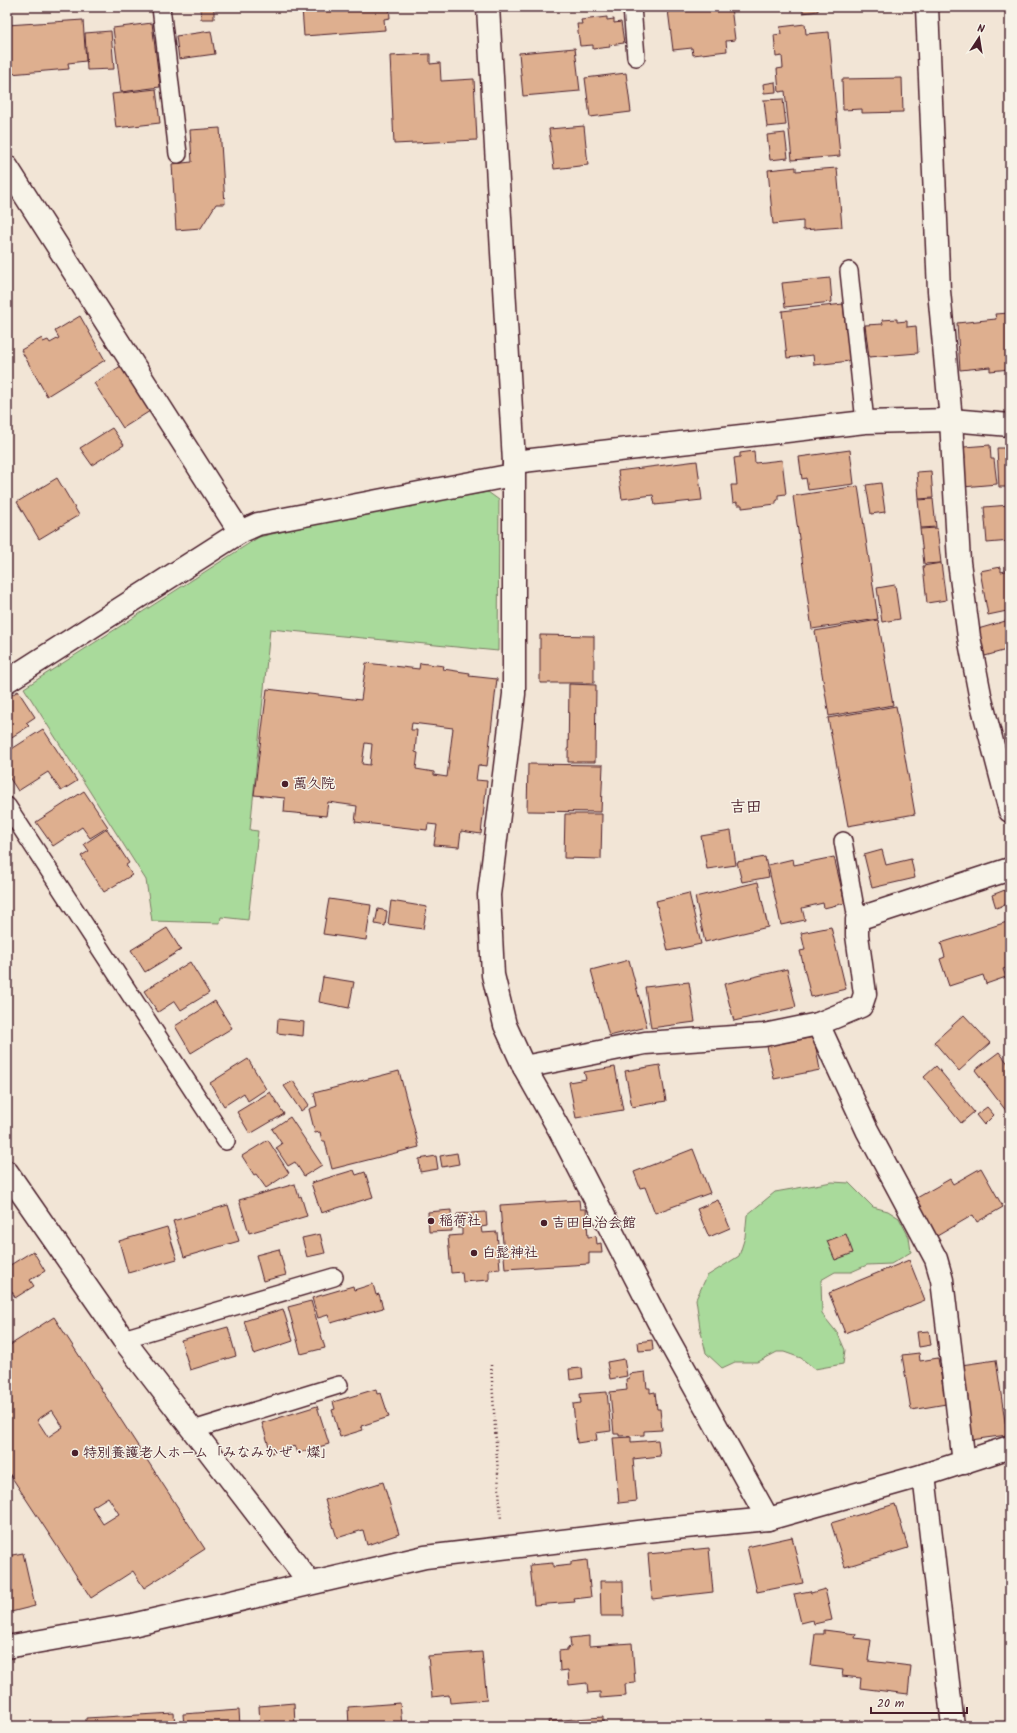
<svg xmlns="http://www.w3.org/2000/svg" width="1017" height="1733" font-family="Kalam,'Klee One',sans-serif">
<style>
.green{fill:#a9da9b;stroke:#7a7c63}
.building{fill:#deaf8f;stroke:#4a1f2b;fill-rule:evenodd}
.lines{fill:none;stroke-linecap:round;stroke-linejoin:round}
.lane-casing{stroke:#4a1f2b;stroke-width:20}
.street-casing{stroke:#4a1f2b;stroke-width:25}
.path{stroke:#4a1f2b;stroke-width:2.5;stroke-dasharray:1 3;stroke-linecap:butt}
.lane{stroke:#f7f3e8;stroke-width:17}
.street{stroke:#f7f3e8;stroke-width:22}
.poi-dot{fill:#4a1f2b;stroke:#f7f3e8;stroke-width:1.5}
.labels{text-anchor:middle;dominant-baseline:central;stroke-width:3;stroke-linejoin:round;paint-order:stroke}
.poi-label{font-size:14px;font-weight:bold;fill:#4a1f2b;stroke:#f7f3e8;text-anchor:start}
.quarter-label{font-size:16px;font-weight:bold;fill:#4a1f2b;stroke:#f7f3e8}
</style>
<rect width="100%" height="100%" fill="#f2e5d6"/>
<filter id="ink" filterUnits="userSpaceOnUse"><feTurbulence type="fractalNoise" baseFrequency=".025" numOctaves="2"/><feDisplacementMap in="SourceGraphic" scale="8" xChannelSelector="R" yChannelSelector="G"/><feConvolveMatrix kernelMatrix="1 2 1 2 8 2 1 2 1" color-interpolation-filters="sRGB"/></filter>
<g filter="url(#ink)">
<!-- green -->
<g class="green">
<path d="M488,492L499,500L498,651L270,629L250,830L258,831L248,920L221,917L220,923L152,921L146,880L24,688L259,537L353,515Z"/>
<path d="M832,1182L849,1183L873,1207L888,1211L899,1218L909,1237L911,1252L891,1264L867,1265L851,1272H835L821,1280L822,1314L838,1334L845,1350L843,1364L815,1369L801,1358L784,1352H777L758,1362H735L722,1368L706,1353L700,1328L696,1299L707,1276L739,1256L745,1237L747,1215L775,1192Z"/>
</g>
<!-- building -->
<g class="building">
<path d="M200,7H214V19H201Z"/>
<path d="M298,7H389L390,18L384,19L385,30L304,36L302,8Z"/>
<path d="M693,7H731L735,40L726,41L727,51L693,55L692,48L673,50L668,10Z"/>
<path d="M803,7H818V11L803,13Z"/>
<path d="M607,17V20L614,19V23L621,22L624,43L609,45L610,47L593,49V45L580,46L577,24H582L581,20Z"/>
<path d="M83,20L86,61L68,63L69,69L10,74L7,25Z"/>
<path d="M152,23L160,87L121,92L113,28Z"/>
<path d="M805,24L806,34L829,32L840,156L792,160L785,91L779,92L777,69L783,68L782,56L776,57L774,35L781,34L780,27Z"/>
<path d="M111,31L114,69L87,70L85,33Z"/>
<path d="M211,31L215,54L179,59L176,36Z"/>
<path d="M575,48L580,91L523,96L519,53Z"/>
<path d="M430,54V64L440,63L441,81L474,79L477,140L394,144L390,56Z"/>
<path d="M626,73L631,112L590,117L585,78Z"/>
<path d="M902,78L903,112L862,113V109L843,110L842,79Z"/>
<path d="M775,82L776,92L764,93L763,84Z"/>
<path d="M156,89L160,123L116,128L112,94Z"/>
<path d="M783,99L786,125L767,127L764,100Z"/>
<path d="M584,126L588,165L554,169L549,129Z"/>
<path d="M220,128L225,204H216L201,228L176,230L172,164L192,162L190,130Z"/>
<path d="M785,133L788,158L770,160L767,135Z"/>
<path d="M796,167V171L837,168L842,227L803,230V221L773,224L768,170Z"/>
<path d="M830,278L832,302L785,307L782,283Z"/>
<path d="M843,304L850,361L814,365L813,355L787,358L782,311Z"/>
<path d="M1010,313V369L990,371V367L960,370L957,323L996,319L995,314Z"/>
<path d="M80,316L105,360L47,396L21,350L42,338L43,342L48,340L50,343L59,338L55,331Z"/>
<path d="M897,319V322L907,321V327L916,326L918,353L869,357L865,325L883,324L882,320Z"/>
<path d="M121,366L150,411L123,428L94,383Z"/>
<path d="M112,428L124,445L92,465L80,448Z"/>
<path d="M990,445L991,459H994L997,484L963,487L961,458H965L964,447Z"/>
<path d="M997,448H1010V487H999Z"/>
<path d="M850,450L854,484L808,490L806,478L802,479L799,457Z"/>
<path d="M754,451L755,463L782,460L786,494L778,495V500L776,501V504L742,508V505H737V502L733,503L731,485H737L734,458L740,457V453Z"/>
<path d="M697,461L702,500L655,505L653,495L622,499L618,471Z"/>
<path d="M931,471L933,498L919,499L917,472Z"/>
<path d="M57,478L79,515L39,539L17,502Z"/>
<path d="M881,483L885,512L871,514L866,485Z"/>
<path d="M858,486L878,619L812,629L793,496Z"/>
<path d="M933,499L936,527L921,528L918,500Z"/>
<path d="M1010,505V541L987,543L984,507Z"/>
<path d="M937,528L941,563L924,564L920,529Z"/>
<path d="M941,563L946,600L927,603L923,566Z"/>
<path d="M1001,567V572L1010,570V619H1009L1007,611L988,615L980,571Z"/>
<path d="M895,585L900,619L882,622L877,588Z"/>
<path d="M878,620L893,705L829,716L815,631Z"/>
<path d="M1009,620L1010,649L985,656L978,629Z"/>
<path d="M540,635L594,636V683H540Z"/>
<path d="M366,663L419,669L420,663L444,666L443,669L470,673L469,676L497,679L487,766L478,765L476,780L487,781L481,834L461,831L459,847L434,845L437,825L428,824L427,830L355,822L357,806L328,802L326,816L284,812L285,798L254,795L267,689L361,700ZM412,723L453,728L447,777L434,775V772L416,769L418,753L415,752L417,730H411ZM365,743L372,744L370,765L362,764Z"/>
<path d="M569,684L596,685L595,762H568Z"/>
<path d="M18,691L35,717L26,723L29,726L7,740V698Z"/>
<path d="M896,706L915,814L848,826L828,718Z"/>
<path d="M43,729L77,781L61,791L48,772L18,791L7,774V752Z"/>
<path d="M528,764L603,765L601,812L527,811Z"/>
<path d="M84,791L108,827L90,838L82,827L53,846L36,822Z"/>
<path d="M565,814H602L601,859L564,858Z"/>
<path d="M107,829L129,863L126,865L132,875L104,892L81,856L89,851L84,844Z"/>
<path d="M731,831L736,865L707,869L701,836Z"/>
<path d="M882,850L886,865L911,859L915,878L872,888L864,855Z"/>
<path d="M765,857L769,877L742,882L737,862Z"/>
<path d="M834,857L845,903L824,908L823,903L802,908L805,920L781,925L768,865L793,859L794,865Z"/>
<path d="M758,882L768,927L705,942L695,897Z"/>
<path d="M1010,888V903L996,908L992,895Z"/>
<path d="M689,893L701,944L668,951L656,901Z"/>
<path d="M329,899L371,905L366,940L323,934Z"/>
<path d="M391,901L427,907L423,929L388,924Z"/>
<path d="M378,909L387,911L385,926L375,924Z"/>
<path d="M1010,921V967L1003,969L1006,977L986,984L983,975L949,986L940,959L945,957L941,943Z"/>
<path d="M831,927L846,989L811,997L800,951L805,950L801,933Z"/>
<path d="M167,928L181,950L145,972L131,950Z"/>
<path d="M629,960L647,1027L609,1036L591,970Z"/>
<path d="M190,962L209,993L181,1010L175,1001L158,1012L144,991Z"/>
<path d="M787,969L796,1007L734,1021L724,984Z"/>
<path d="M323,977L354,982L349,1008L319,1002Z"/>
<path d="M689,982L695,1022L651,1028L645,987Z"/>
<path d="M215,1001L232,1028L191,1053L175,1026Z"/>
<path d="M964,1015L990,1043L959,1071L934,1042Z"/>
<path d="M278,1019L304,1022L303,1036L277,1033Z"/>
<path d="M814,1037L820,1070L774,1079L767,1046Z"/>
<path d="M999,1052L1010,1066V1116L975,1070Z"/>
<path d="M248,1059L266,1089L248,1101L244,1093L224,1106L210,1083Z"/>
<path d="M660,1065L666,1101L632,1107L625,1071Z"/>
<path d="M936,1066L974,1112L961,1123L924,1077Z"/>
<path d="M615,1067L623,1110L576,1118L569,1082L586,1079L584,1072Z"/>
<path d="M399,1071L419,1147L332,1169L325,1141H322L320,1132L315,1133L309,1109L317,1106L314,1093Z"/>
<path d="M293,1081L309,1105L301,1111L284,1086Z"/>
<path d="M270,1092L284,1114L250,1134L237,1112Z"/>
<path d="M987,1107L994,1115L984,1125L976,1115Z"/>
<path d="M290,1117L322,1165L304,1176L295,1162L288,1166L276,1148L282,1144L272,1129Z"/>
<path d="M268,1140L289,1173L266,1188L256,1174L254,1175L242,1156Z"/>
<path d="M693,1149L710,1193L655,1213L645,1187L640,1188L634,1172Z"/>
<path d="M457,1153L459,1164L442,1167L440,1156Z"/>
<path d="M436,1156L438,1169L420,1172L419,1159Z"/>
<path d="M981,1168L1003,1207L977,1222L973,1215L937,1236L915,1199L950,1179L953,1184Z"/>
<path d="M354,1170L356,1175L365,1172L373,1197L321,1213L311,1183Z"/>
<path d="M295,1184L299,1197L301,1196L307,1216L249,1233L239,1200Z"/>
<path d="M579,1200L580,1209H586L588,1237L596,1236L597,1244L601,1243L602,1253H589V1264L505,1269L500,1205Z"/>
<path d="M718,1200L730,1228L709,1237L697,1209Z"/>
<path d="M228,1205L239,1241L184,1257L173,1221Z"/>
<path d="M451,1210L452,1231L429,1232L428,1212Z"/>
<path d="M486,1212L487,1226L481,1227L482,1233L497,1232L500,1269L489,1270V1280L463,1282L462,1272L451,1273L448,1236L462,1235V1228H458L457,1214Z"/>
<path d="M167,1227L177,1259L128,1273L119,1241Z"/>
<path d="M320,1234L325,1253L307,1257L302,1238Z"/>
<path d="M846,1234L853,1253L835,1260L827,1241Z"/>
<path d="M279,1249L286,1275L263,1281L256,1255Z"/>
<path d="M33,1251L45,1271L30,1280L34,1286L15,1298L12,1291L7,1294V1267Z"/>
<path d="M909,1260L925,1300L845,1333L829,1293Z"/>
<path d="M373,1284L376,1295L379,1294L383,1308L331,1323L328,1315L318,1318L312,1298L353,1286L354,1290Z"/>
<path d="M311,1301L325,1348L301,1354L288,1307Z"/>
<path d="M283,1309L293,1341L254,1354L244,1321Z"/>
<path d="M54,1317L205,1549L144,1588L133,1571L91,1598L7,1470V1347ZM52,1410L63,1427L48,1437L37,1420ZM108,1497L119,1514L103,1524L92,1507Z"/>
<path d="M228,1327L236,1356L190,1370L181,1340Z"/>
<path d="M929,1331L931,1345L919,1347L917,1332Z"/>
<path d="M652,1340L653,1350L639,1351L638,1342Z"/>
<path d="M919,1353L920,1361L938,1358L946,1404L911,1410L902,1355Z"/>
<path d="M624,1359L627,1376L610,1379L607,1362Z"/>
<path d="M996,1360L1007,1435L971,1440L961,1365Z"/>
<path d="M582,1368L583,1378L570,1380L569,1369Z"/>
<path d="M645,1372L647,1388H650V1393L655,1392L657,1409H660L662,1430L644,1431V1435L619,1436V1434H614L610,1392L627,1390L626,1379L630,1378L629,1374Z"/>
<path d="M376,1389L377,1394L381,1393L389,1417L361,1426L363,1430L340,1437L332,1410L335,1409L333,1402Z"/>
<path d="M607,1392L611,1431L596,1433L597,1440L577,1443L573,1404L581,1403L580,1394Z"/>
<path d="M317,1406L329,1444L298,1453L295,1446L271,1453L262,1423Z"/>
<path d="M631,1437V1442L658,1440L660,1456L633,1459L637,1501L619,1503L613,1438Z"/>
<path d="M383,1482L399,1534L367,1545L363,1530L337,1538L325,1500Z"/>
<path d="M895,1504L908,1548L845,1567L831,1523Z"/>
<path d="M792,1537L803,1583L757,1592L747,1547Z"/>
<path d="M709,1548L713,1592L652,1599L648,1554Z"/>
<path d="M23,1553L35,1606L7,1613V1556Z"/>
<path d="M587,1560L591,1597L574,1599L575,1602L534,1605L530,1565L553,1563V1567L571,1565V1562Z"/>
<path d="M600,1581H623L624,1616H601Z"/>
<path d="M825,1589L832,1620L814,1624L813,1620L801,1623L794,1594L810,1591L811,1593Z"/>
<path d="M824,1630L856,1634L855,1638L871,1640L868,1661L911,1666L908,1694L860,1688L861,1678L842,1676L843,1670L811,1666L815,1634H824Z"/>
<path d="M589,1636V1646L632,1643L635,1683L625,1684L626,1696L600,1698V1692L588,1693L587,1683L569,1685L568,1670L560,1671L559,1651L567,1650V1648L571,1647L570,1638Z"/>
<path d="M482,1652L487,1700L450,1703L449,1695L432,1697L428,1656Z"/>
<path d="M294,1703L295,1726H260L259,1706Z"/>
<path d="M400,1703L402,1726H349L348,1707Z"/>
<path d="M239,1710L240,1726H184L183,1714Z"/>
<path d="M174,1713L175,1726H86V1718Z"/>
<path d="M603,1717V1726H549L548,1721Z"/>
</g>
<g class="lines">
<!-- lane casing -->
<g class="lane-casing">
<g id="lane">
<path d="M161,7L178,154"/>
<path d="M632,7L636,57"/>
<path d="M849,271L865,422"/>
<path d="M7,806L226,1141"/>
<path d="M843,841L857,919"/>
<path d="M123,1339L334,1277"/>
<path d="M193,1430L339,1385"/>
</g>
</g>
<!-- street casing -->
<g class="street-casing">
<g id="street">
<path d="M488,7L514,462V694L489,895L493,975L505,1025L524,1067L559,1129L659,1323L768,1519"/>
<path d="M927,7L939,291L951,420L959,562L969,637L981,700L1010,811"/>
<path d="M7,167L240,532"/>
<path d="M514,462L865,422L951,420L1010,425"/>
<path d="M7,681L240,532L258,524L513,475"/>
<path d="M818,1024L867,1130L936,1259L942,1280L964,1463"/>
<path d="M524,1067L645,1043L764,1035L818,1024L861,1006L865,994L857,935V919L1010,869"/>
<path d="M7,1172L123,1339L310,1583"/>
<path d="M924,1475L1010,1447"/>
<path d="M7,1647L132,1625L425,1557L664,1529L768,1519L924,1475L953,1726"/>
</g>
</g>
<!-- path -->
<path class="path" d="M491,1365L501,1520"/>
<!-- lane -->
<use href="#lane" class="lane"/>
<!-- street -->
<use href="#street" class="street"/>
</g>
</g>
<!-- markers -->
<g class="poi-dot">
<circle cx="285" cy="784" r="4"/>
<circle cx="431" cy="1221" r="4"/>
<circle cx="544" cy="1223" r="4"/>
<circle cx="474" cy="1253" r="4"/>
<circle cx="75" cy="1453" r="4"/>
</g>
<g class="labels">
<!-- poi labels -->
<g class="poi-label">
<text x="293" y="784">萬久院</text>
<text x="439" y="1221">稲荷社</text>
<text x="552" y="1223">吉田自治会館</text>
<text x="482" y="1253">白髭神社</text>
<text x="83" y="1453">特別養護老人ホーム「みなみかぜ・燦」</text>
</g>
<!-- quarter labels -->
<g class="quarter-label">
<text x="746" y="807">吉田</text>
</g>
</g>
<!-- margin -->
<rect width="1017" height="1733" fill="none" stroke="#f7f3e8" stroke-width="24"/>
<rect x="12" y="12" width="993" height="1709" fill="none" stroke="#4a1f2b" stroke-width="1.5" filter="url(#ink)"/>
<!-- north arrow -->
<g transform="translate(979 38) rotate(12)" stroke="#f7f3e8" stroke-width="3" paint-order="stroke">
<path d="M0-3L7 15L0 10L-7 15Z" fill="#4a1f2b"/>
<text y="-6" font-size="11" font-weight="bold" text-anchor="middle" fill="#4a1f2b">N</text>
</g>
<!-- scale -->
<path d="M871 1707v6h96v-6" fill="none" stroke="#4a1f2b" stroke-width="2"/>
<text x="877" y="1707" font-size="12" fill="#4a1f2b" stroke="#f7f3e8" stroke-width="3" paint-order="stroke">20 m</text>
</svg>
